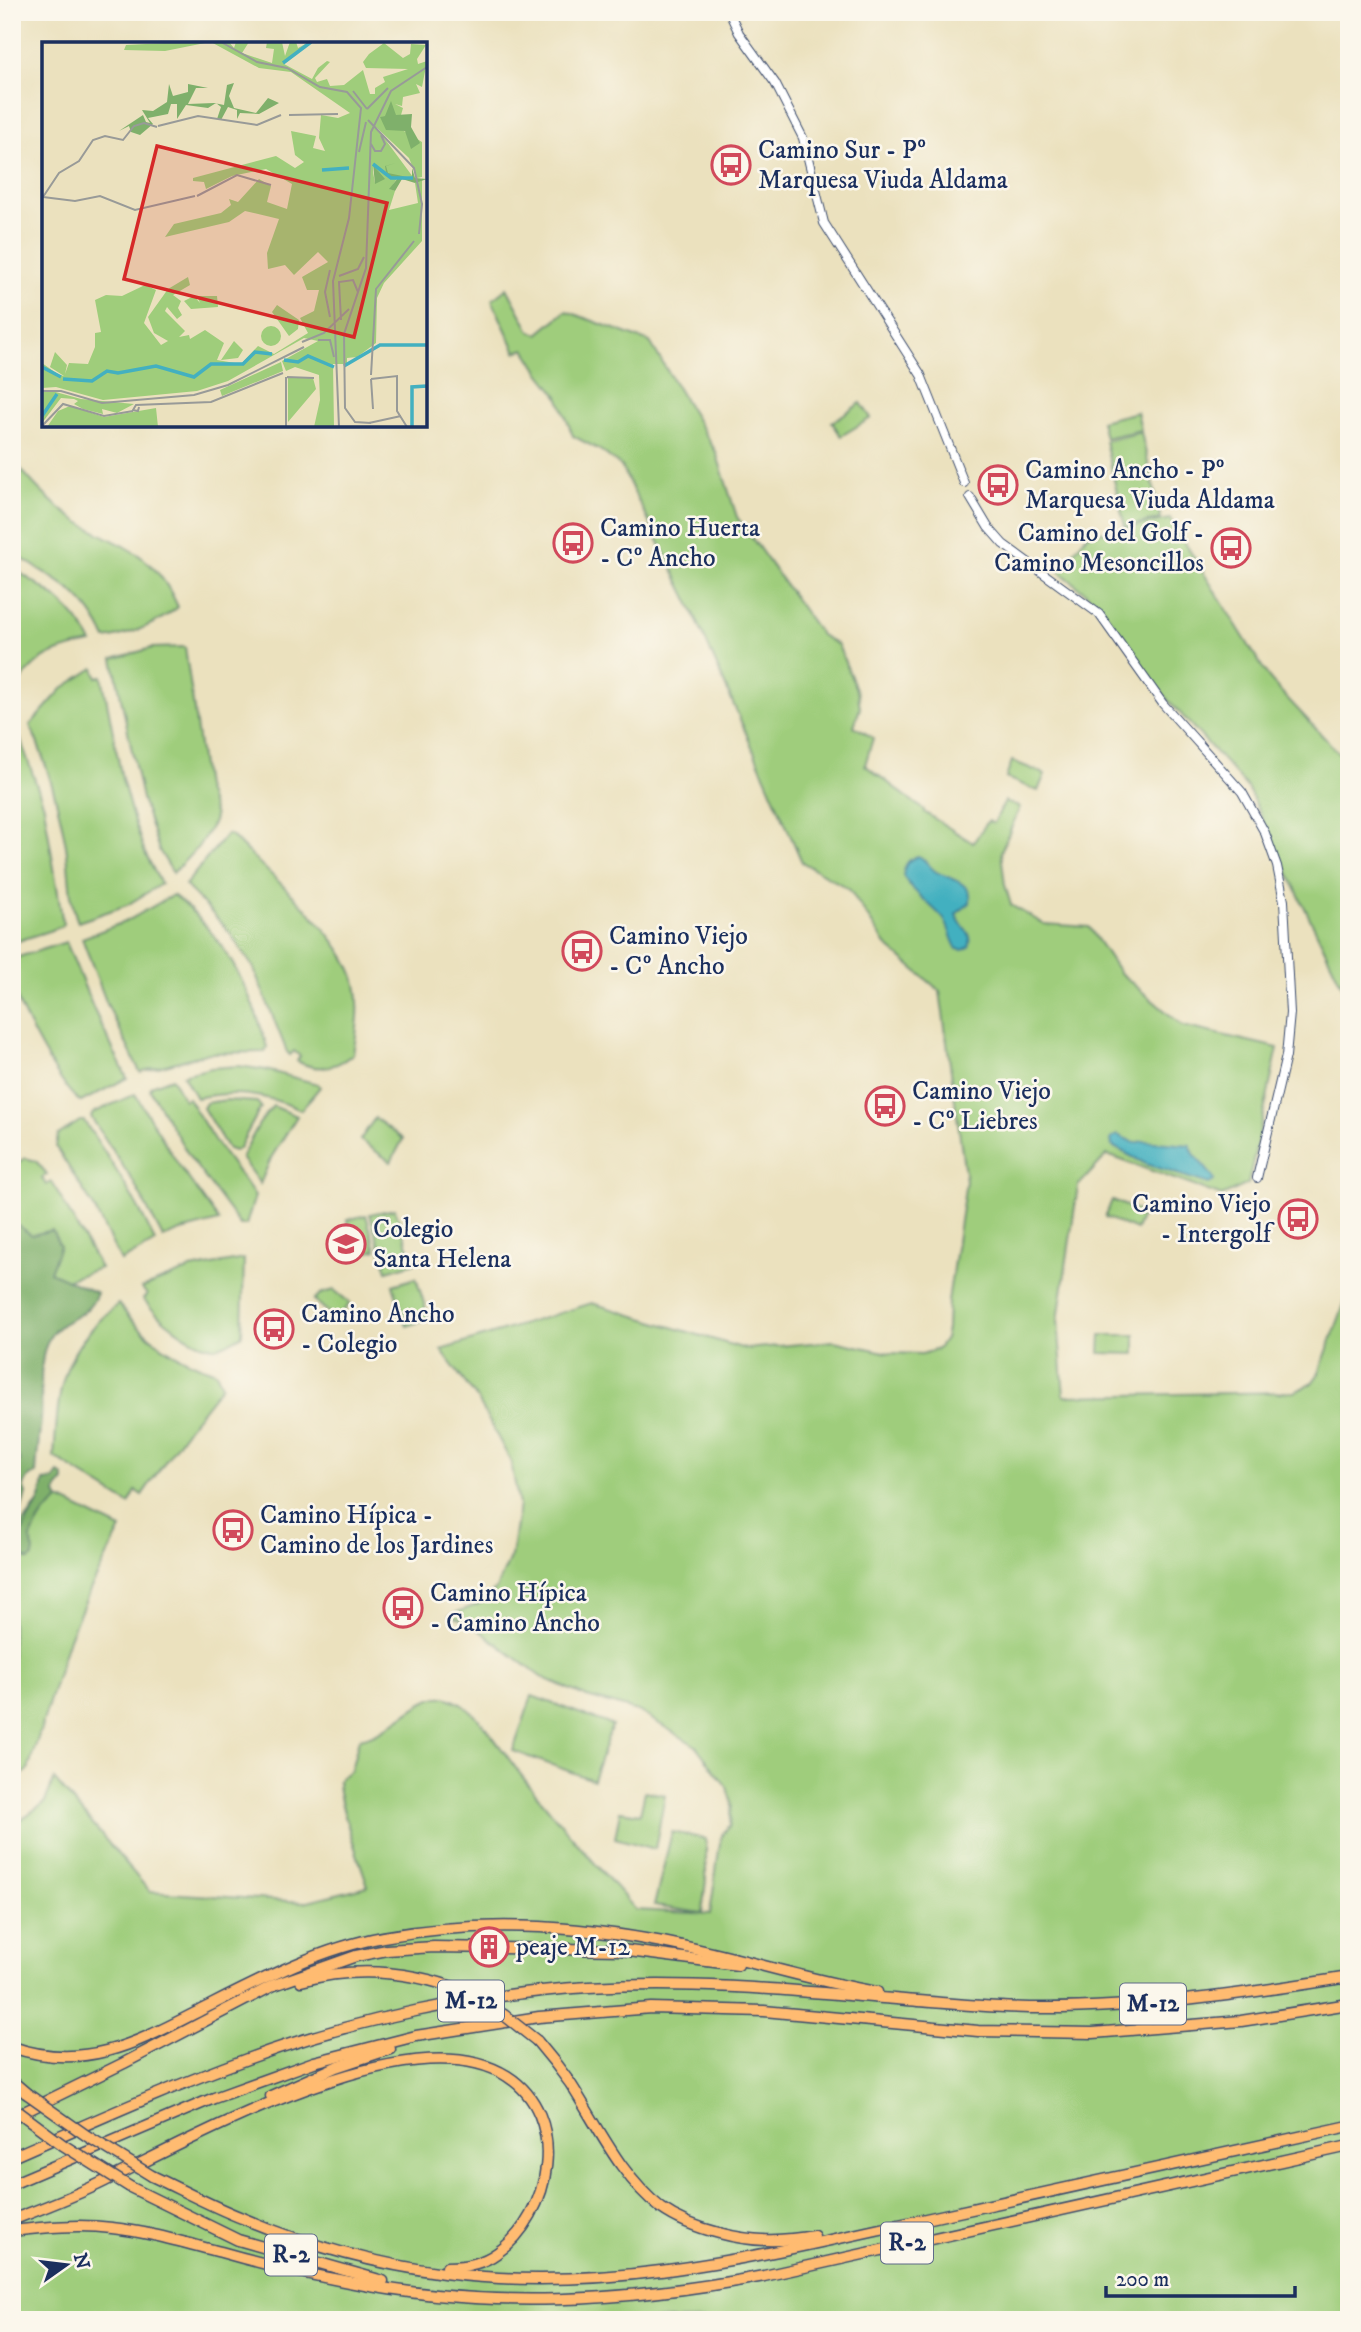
<svg xmlns="http://www.w3.org/2000/svg" width="1361" height="2332" font-family="'IM FELL DW Pica',serif">
<style>
.green{fill:#9fcd7b;stroke:#5d7e6c;stroke-width:2}
.forest{fill:#7fb06b;stroke:#4d7064;stroke-width:2}
.water{fill:#43b0c0;stroke:#2f708f;stroke-width:2}
.lines{fill:none;stroke-linecap:round;stroke-linejoin:round}
.minor-casing{stroke:#3a4a6c;stroke-width:10}
.highway-casing{stroke:#3a4a6c;stroke-width:13}
.minor{stroke:#fff;stroke-width:8}
.highway{stroke:#ffbb71;stroke-width:10}
.highway-bridge-casing{stroke:#3a4a6c;stroke-width:13;stroke-linecap:butt}
.highway-bridge{stroke:#ffbb71;stroke-width:10}
.labels{text-anchor:middle;dominant-baseline:central;stroke-width:5;stroke-linejoin:round;paint-order:stroke}
.shield{fill:#fbf7ec;stroke:#5e6b89;stroke-width:2}
.shield-label{font-size:24px;font-weight:bold;fill:#1b2f5e}
.poi-label{font-size:26px;fill:#1b2f5e;stroke:#fbf7ec;text-anchor:start}
.inset-river{fill:none;stroke:#43b0c0;stroke-width:3.5}
.inset-road{fill:none;stroke:#989a98;stroke-width:2}
.view{fill:#d62828;fill-opacity:0.15;stroke:#d62828;stroke-width:3.5}
.inset-edge{fill:none;stroke:#1b2f5e;stroke-width:3.5}
</style>
<rect width="100%" height="100%" fill="#fbf7ec"/>
<filter id="ink" filterUnits="userSpaceOnUse"><feTurbulence type="fractalNoise" baseFrequency=".0143" numOctaves="2"/><feDisplacementMap in="SourceGraphic" scale="14" xChannelSelector="R" yChannelSelector="G"/><feConvolveMatrix kernelMatrix="1 2 1 2 8 2 1 2 1" color-interpolation-filters="sRGB"/></filter>
<filter id="wash" filterUnits="userSpaceOnUse"><feTurbulence type="fractalNoise" baseFrequency=".00686" numOctaves="4" result="noise"/><feDisplacementMap in="SourceGraphic" scale="28" xChannelSelector="R" yChannelSelector="G"/><feGaussianBlur stdDeviation="1.57" result="paint"/><feColorMatrix in="noise" values="0 0 0 0 0 0 0 0 0 0 0 0 0 0 0 0 0 1.4 0 .05"/><feComposite in="paint" operator="in"/></filter>
<g filter="url(#wash)">
<rect width="100%" height="100%" fill="#ebe1be"/>
<!-- green -->
<g class="green">
<path d="M507,288L530,331L538,334L566,311L650,342L716,452L737,517L821,635L838,645L858,694L860,708L854,726L873,738L865,765L924,810V812L973,843L988,821L994,823L1005,801L1020,807L1001,852L1005,885L1011,905L1044,924L1089,927L1119,972L1183,1026L1278,1048L1248,1184L1222,1196L1107,1155L1078,1186L1058,1320L1064,1396L1295,1392L1312,1383L1319,1373L1349,1291V2320H12V1826L45,1802L54,1779L150,1892L304,1902L368,1886C363,1870 333,1790 339,1780C341,1776 348,1773 351,1770L359,1739C387,1736 421,1694 444,1697C455,1699 468,1708 476,1716C494,1736 508,1759 525,1780C560,1825 598,1867 636,1910L710,1914L721,1836L730,1825L732,1805L727,1787L696,1746L638,1711L587,1697L541,1677L475,1627L450,1615L481,1603L496,1589L511,1556L519,1505L511,1462L478,1400L441,1350L592,1303L745,1349L834,1341L889,1353L922,1354L938,1349L945,1339L947,1329L948,1301L966,1181L940,991L887,946L849,889L802,862L689,602L621,466L600,450L573,436L558,396L540,373L525,349L516,352L492,300Z"/>
<path d="M861,403L871,418L841,436L832,422Z"/>
<path d="M1137,412L1141,430L1105,438L1101,421Z"/>
<path d="M1141,432L1161,519L1125,527L1105,441Z"/>
<path d="M12,459C30,480 47,500 70,516C118,549 151,545 178,607C157,624 133,634 106,639C83,588 55,581 12,552Z"/>
<path d="M1170,519L1271,681L1349,764V1000L1247,787L1159,690L1100,605L1059,571L1087,535Z"/>
<path d="M12,568C46,589 74,606 92,643C53,650 34,657 13,693Z"/>
<path d="M185,647L205,787L215,816L214,822L198,847L173,873L159,850L142,799L113,659L152,648Z"/>
<path d="M94,668L97,677L102,676L122,779L132,815L145,853L161,884L127,905L78,922C68,898 70,871 66,846C59,803 47,764 30,725L63,688Z"/>
<path d="M20,738L44,806L63,924L61,927L12,943V751Z"/>
<path d="M1012,761L1045,774L1038,791L1006,778Z"/>
<path d="M227,834L232,836C268,875 344,933 356,984C361,1008 357,1031 353,1054C335,1069 317,1072 297,1061L300,1056L294,1051L290,1055L287,1052L253,967L227,929L185,885Z"/>
<path d="M173,895C223,934 250,987 267,1047L265,1052L209,1053L140,1072L107,1004L82,938L127,921Z"/>
<path d="M66,942L94,1010L127,1078L81,1102C61,1090 19,1010 13,986C11,977 12,967 12,959Z"/>
<path d="M239,1066L266,1070L318,1084L320,1087L301,1110C266,1094 234,1090 196,1098L183,1075L211,1068Z"/>
<path d="M172,1078L184,1100L188,1098L216,1143L255,1196L246,1225H240L191,1159L150,1090L151,1086Z"/>
<path d="M135,1094L178,1164L219,1221L181,1231L163,1238L134,1183L91,1117L93,1113Z"/>
<path d="M226,1100L257,1102L261,1107L239,1148L234,1151L228,1149L203,1108L206,1103Z"/>
<path d="M273,1106L297,1116L271,1158L260,1184L241,1158L259,1124Z"/>
<path d="M375,1118L403,1139L391,1162L360,1140Z"/>
<path d="M80,1121H84C110,1160 136,1199 155,1242L121,1261L92,1204L56,1147L58,1135Z"/>
<path d="M25,1158L36,1161L47,1174L42,1178L46,1185L52,1182L100,1268L58,1283L12,1293V1166Z"/>
<path d="M1112,1200L1143,1213L1136,1230L1105,1217Z"/>
<path d="M395,1209L414,1263L387,1271L370,1214Z"/>
<path d="M366,1215L376,1250L357,1255L347,1220Z"/>
<path d="M244,1259L242,1333L241,1336C234,1339 224,1347 216,1347C193,1347 156,1316 143,1299L147,1295L142,1288L191,1269Z"/>
<path d="M416,1278L429,1319L407,1326L393,1285Z"/>
<path d="M334,1290L350,1303L337,1320L314,1300L320,1294Z"/>
<path d="M118,1304C147,1340 172,1357 216,1372L222,1385L188,1428L142,1495L136,1491L129,1504L54,1457C59,1385 59,1353 118,1304Z"/>
<path d="M1101,1335H1135V1354L1100,1353Z"/>
<path d="M45,1492L121,1529L90,1590L69,1638L28,1770L23,1774L12,1777V1532L28,1517Z"/>
<path d="M532,1696L612,1725L593,1780L513,1751Z"/>
<path d="M645,1791L665,1795L655,1849L615,1838L620,1811L640,1814Z"/>
<path d="M672,1832L706,1839V1880L702,1913L654,1906Z"/>
</g>
<!-- forest -->
<g class="forest">
<path d="M12,1221L32,1235L52,1230L60,1246L50,1272L97,1293C87,1321 65,1315 51,1335C36,1359 43,1394 41,1420C39,1438 37,1456 36,1474L29,1477L23,1486L26,1494L21,1510H12V1471L20,1460L12,1449Z"/>
<path d="M59,1473L64,1476V1481L58,1488L56,1494L59,1500C55,1505 50,1507 46,1512C39,1519 34,1531 30,1540L34,1550L33,1557L29,1560L23,1557C15,1533 27,1524 38,1503C42,1496 42,1489 44,1481L54,1480Z"/>
</g>
<!-- water -->
<g class="water">
<path d="M918,856C926,859 928,866 935,871C947,879 974,881 970,903L956,914C959,927 975,931 969,947L963,950L957,949C950,938 950,927 943,918C930,903 913,893 903,876C905,864 907,860 918,856Z"/>
<path d="M1117,1135L1135,1143L1143,1141L1190,1145L1194,1154L1213,1177L1214,1181L1209,1184L1146,1164L1112,1146L1111,1139Z"/>
</g>
</g>
<g filter="url(#ink)">
<g class="lines">
<!-- minor casing -->
<g class="minor-casing">
<g id="minor">
<path d="M729,12L739,33L775,83L803,138L824,223L921,375L964,483"/>
<path d="M970,497L988,527L1003,544L1099,614L1163,704L1242,792L1265,833L1277,866L1284,901L1290,1013L1286,1056L1257,1178"/>
</g>
</g>
<!-- highway casing -->
<g class="highway-casing">
<g id="highway">
<path d="M301,1981C357,1966 412,1971 466,1992"/>
<path d="M537,2041C549,2055 560,2069 570,2083C598,2126 620,2176 661,2208C678,2220 699,2228 719,2233C752,2242 781,2242 814,2236"/>
<path d="M12,2047C87,2073 142,2040 207,2007C262,1979 322,1948 383,1937C471,1921 563,1924 651,1940C727,1953 801,1979 877,1992"/>
<path d="M12,2081L26,2093"/>
<path d="M271,2096L336,2067L390,2049"/>
<path d="M12,2118L124,2063L274,1985L356,1956L387,1950L434,1947L621,1950L738,1965"/>
<path d="M12,2157C90,2123 167,2088 247,2059C352,2020 477,1994 589,1987C699,1980 808,1992 918,2001C957,2004 996,2008 1035,2008C1140,2009 1244,1994 1349,1977"/>
<path d="M152,2176C182,2190 211,2206 242,2218C306,2245 376,2264 444,2273C610,2295 765,2254 926,2219C1067,2188 1208,2157 1349,2126"/>
<path d="M12,2184L214,2098L314,2062L416,2036L539,2017L651,2008L764,2011L978,2031L1093,2033L1241,2021L1349,2004"/>
<path d="M130,2187L238,2240L383,2281"/>
<path d="M12,2220C43,2208 75,2196 105,2181C195,2138 412,2015 507,2076C570,2116 552,2215 497,2253C482,2264 465,2267 447,2267"/>
<path d="M12,2231C46,2227 79,2224 112,2228C149,2232 185,2243 221,2252C263,2264 306,2274 349,2282C488,2310 626,2302 764,2276L1349,2146"/>
</g>
</g>
<!-- minor -->
<use href="#minor" class="minor"/>
<!-- highway -->
<use href="#highway" class="highway"/>
<!-- highway-bridge casing -->
<g class="highway-bridge-casing">
<g id="highway-bridge">
<path d="M466,1992L504,2015L537,2041"/>
<path d="M26,2093L87,2136L152,2176"/>
<path d="M12,2107L63,2145L130,2187"/>
</g>
</g>
<!-- highway-bridge -->
<use href="#highway-bridge" class="highway-bridge"/>
</g>
</g>
<!-- icons -->
<defs>
<g id="bus-ring" transform="scale(2.0125)"><circle r="9.5" fill="#fbf7ec" stroke="#d1495b" stroke-width="1.5"/><path d="M-5-6H5V4H4V6H2V4H-2V6H-4V4H-5ZM-3.5-4V0h7V-4ZM-3.5 1.2v1.5H-2V1.2ZM2 1.2v1.5H3.5V1.2Z" fill="#d1495b"/></g>
<g id="school-ring" transform="scale(2.0125)"><circle r="9.5" fill="#fbf7ec" stroke="#d1495b" stroke-width="1.5"/><path d="M0-5L7-2L0 1L-7-2ZM-4 1L0 2.5L4 1V4Q0 6-4 4Z" fill="#d1495b"/></g>
<g id="building-ring" transform="scale(2.0125)"><circle r="9.5" fill="#fbf7ec" stroke="#d1495b" stroke-width="1.5"/><path d="M-4-6H4V6H1V3H-1V6H-4ZM-2.5-4.3h1.7v1.8h-1.7ZM.8-4.3h1.7v1.8H.8ZM-2.5-1h1.7V.8h-1.7ZM.8-1h1.7V.8H.8Z" fill="#d1495b"/></g>
</defs>
<g fill-rule="evenodd">
<use href="#bus-ring" x="731" y="165"/>
<use href="#bus-ring" x="998" y="485"/>
<use href="#bus-ring" x="573" y="543"/>
<use href="#bus-ring" x="1231" y="548"/>
<use href="#bus-ring" x="582" y="951"/>
<use href="#bus-ring" x="885" y="1106"/>
<use href="#bus-ring" x="1298" y="1219"/>
<use href="#school-ring" x="346" y="1244"/>
<use href="#bus-ring" x="274" y="1329"/>
<use href="#bus-ring" x="233" y="1530"/>
<use href="#bus-ring" x="403" y="1608"/>
<use href="#building-ring" x="489" y="1947"/>
</g>
<g class="labels">
<!-- shield labels -->
<g class="shield">
<rect x="438" y="1980.5" width="66" height="41" rx="5"/>
<rect x="1120" y="1983.5" width="66" height="41" rx="5"/>
<rect x="881" y="2222.5" width="52" height="41" rx="5"/>
<rect x="265" y="2234.5" width="52" height="41" rx="5"/>
</g>
<g class="shield-label">
<text x="471" y="2001">M-12</text>
<text x="1153" y="2004">M-12</text>
<text x="907" y="2243">R-2</text>
<text x="291" y="2255">R-2</text>
</g>
<!-- poi labels -->
<g class="poi-label">
<text x="758" y="150">Camino Sur - Pº<tspan x="758" dy="30">Marquesa Viuda Aldama</tspan></text>
<text x="1025" y="470">Camino Ancho - Pº<tspan x="1025" dy="30">Marquesa Viuda Aldama</tspan></text>
<text x="600" y="528">Camino Huerta<tspan x="600" dy="30">- Cº Ancho</tspan></text>
<text x="1204" y="533" text-anchor="end">Camino del Golf -<tspan x="1204" dy="30">Camino Mesoncillos</tspan></text>
<text x="609" y="936">Camino Viejo<tspan x="609" dy="30">- Cº Ancho</tspan></text>
<text x="912" y="1091">Camino Viejo<tspan x="912" dy="30">- Cº Liebres</tspan></text>
<text x="1271" y="1204" text-anchor="end">Camino Viejo<tspan x="1271" dy="30">- Intergolf</tspan></text>
<text x="373" y="1229">Colegio<tspan x="373" dy="30">Santa Helena</tspan></text>
<text x="301" y="1314">Camino Ancho<tspan x="301" dy="30">- Colegio</tspan></text>
<text x="260" y="1515">Camino Hípica -<tspan x="260" dy="30">Camino de los Jardines</tspan></text>
<text x="430" y="1593">Camino Hípica<tspan x="430" dy="30">- Camino Ancho</tspan></text>
<text x="516" y="1947">peaje M-12</text>
</g>
</g>
<!-- overview -->
<g transform="translate(42 42)">
<rect width="385" height="385" fill="#ebe1be"/>
<path d="M142,0H168L123,9L82,8L84,3ZM169,0H187L192,6L194,0H207L200,11L230,21L232,7L224,6L225,0H240L243,14L248,0H254L256,6L267,0H287L269,1L242,22L270,37L276,26L285,19L288,20L273,36L275,40L285,37L288,44L302,43L321,28L328,52H333V46L343,40L341,35L366,27L324,26L321,20L327,12L342,1L361,16L368,12L369,2L384,3L375,17L376,22L385,19L380,45L374,42L378,51L361,55L360,64L353,62L361,66L359,73L339,75L380,100V135L375,136L367,116L334,85L371,135L346,134L331,122V130L333,141L340,135L332,124L348,137L356,135L348,147L353,149L347,168L376,161L373,141L380,137V199L342,241L335,256L334,301L315,315L305,316V322H291L292,385H272L278,358L277,333L253,325L244,329L240,319L276,299L262,296L186,339L155,349L61,358L14,345L0,346V321L17,333L22,334L8,325L13,310L25,323L23,332L27,321L46,322L53,305V291L59,290L53,258L64,253L80,254L103,243L114,248L102,281L119,303L126,299L112,291L106,275L126,247L146,235L148,243L131,253L139,259L136,266L140,273L135,277L125,265L123,269L143,289L137,295L147,293L148,297L163,288L182,301L175,318L199,322L216,304L232,312L266,291L258,276L272,269L277,248H265L260,235L286,220L276,210L252,233L243,223L226,227L225,211L237,177L203,169L187,180L123,195L132,182L179,171L189,163L187,157L196,160L217,137L229,144L225,160L245,167L250,142L224,127L190,134L164,147L162,140L151,139V136L234,114L253,126L262,120L253,113L249,89L274,94L271,106L283,109L277,96L279,73L296,76L308,71L249,30L217,26ZM152,254L158,261L155,254H175L176,265L149,267L142,259ZM235,263L257,278L256,287L247,294L230,270ZM219 294a10 10 0 1 1 20 0a10 10 0 1 1-20 0ZM192,299L201,308L196,316L179,318ZM239,320L241,329L180,354L178,348ZM246,335L271,336L274,347L246,380ZM10,349L39,357L92,362L75,371L60,367L61,372L41,367L32,362L36,359L32,357L19,356L0,381V350ZM28,364L62,375L114,366L116,385H5L16,369Z" fill="#9fcd7b"/>
<path d="M192,41L187,54L192,66L214,71L226,56L237,61L217,72L198,71L195,77V68L186,65L179,78L175,77L179,65L174,61L166,66L144,63L135,77V62H129L126,72L106,76L111,82L98,93L89,90L87,84L77,89L101,73L104,80L108,81L100,68L111,69L125,60L127,42L131,54L146,50V42L166,46H154L146,62L172,61L182,63L185,43ZM349,59L354,73L370,72L369,85L378,101L369,107L363,89L344,88L338,75L343,74ZM354,121L344,124L346,131L370,136V126L373,136L385,137L373,141L360,137L353,149L347,147L356,136L348,137L332,124L343,137L333,142L331,122L343,132L349,135L344,130L343,124Z" fill="#7fb06b"/>
<path class="inset-river" d="M241,21L269,0M331,122L349,136H371M280,128L307,126M242,318L256,320L266,314L292,325M302,324L338,303H385M0,325L19,335M21,337L50,339L65,329L76,331L114,324L152,335L169,322H201L213,310L230,312M0,374L15,352M370,385V345L385,344"/>
<path class="inset-road" d="M75,0H134M179,0L215,20L245,26L278,45L305,50L319,66L307,176L291,239L297,385M311,49L325,67M325,67L346,46M247,73L296,72M326,78L372,126L380,162L377,192M116,84L156,74L215,83L239,73M329,102L333,109H339L343,102L339,93M317,110L324,80M155,154L195,133L229,143M1,155L33,159L58,154L93,168L153,154M1,155L17,131L37,119L51,98L63,94L81,98L92,84L102,81L115,85M297,234L316,227L322,215M288,275L283,250L288,228M299,278L297,240L311,238L316,250M276,298H288L292,315M260,300L282,291L307,267M329,333L334,247L372,199M245,335L272,336M329,337L355,334V369L365,385M329,337L331,367M0,349H19L60,361L152,353L186,343L262,305M97,365L96,369L91,368L94,363L169,360L241,331M327,381L359,374M329,381L313,380L303,366L302,292L324,226L329,90L349,49L385,25M0,384L21,362L62,374L91,369M244,385V335"/>
<path class="view" d="M115,104L345,161L312,295L82,237Z"/>
<rect width="385" height="385" class="inset-edge"/>
</g>
<!-- margin -->
<rect width="1361" height="2332" fill="none" stroke="#fbf7ec" stroke-width="42"/>
<!-- north arrow -->
<g transform="translate(66 2265) rotate(76)" stroke="#fbf7ec" stroke-width="5" paint-order="stroke">
<path d="M0-5L12 26L0 18L-12 26Z" fill="#1b2f5e"/>
<text y="-10" font-size="19" font-weight="bold" text-anchor="middle" fill="#1b2f5e">N</text>
</g>
<!-- scale -->
<path d="M1106 2286v10h189v-10" fill="none" stroke="#1b2f5e" stroke-width="3.5"/>
<text x="1116" y="2286" font-size="21" fill="#1b2f5e" stroke="#fbf7ec" stroke-width="5" paint-order="stroke">200 m</text>
</svg>
